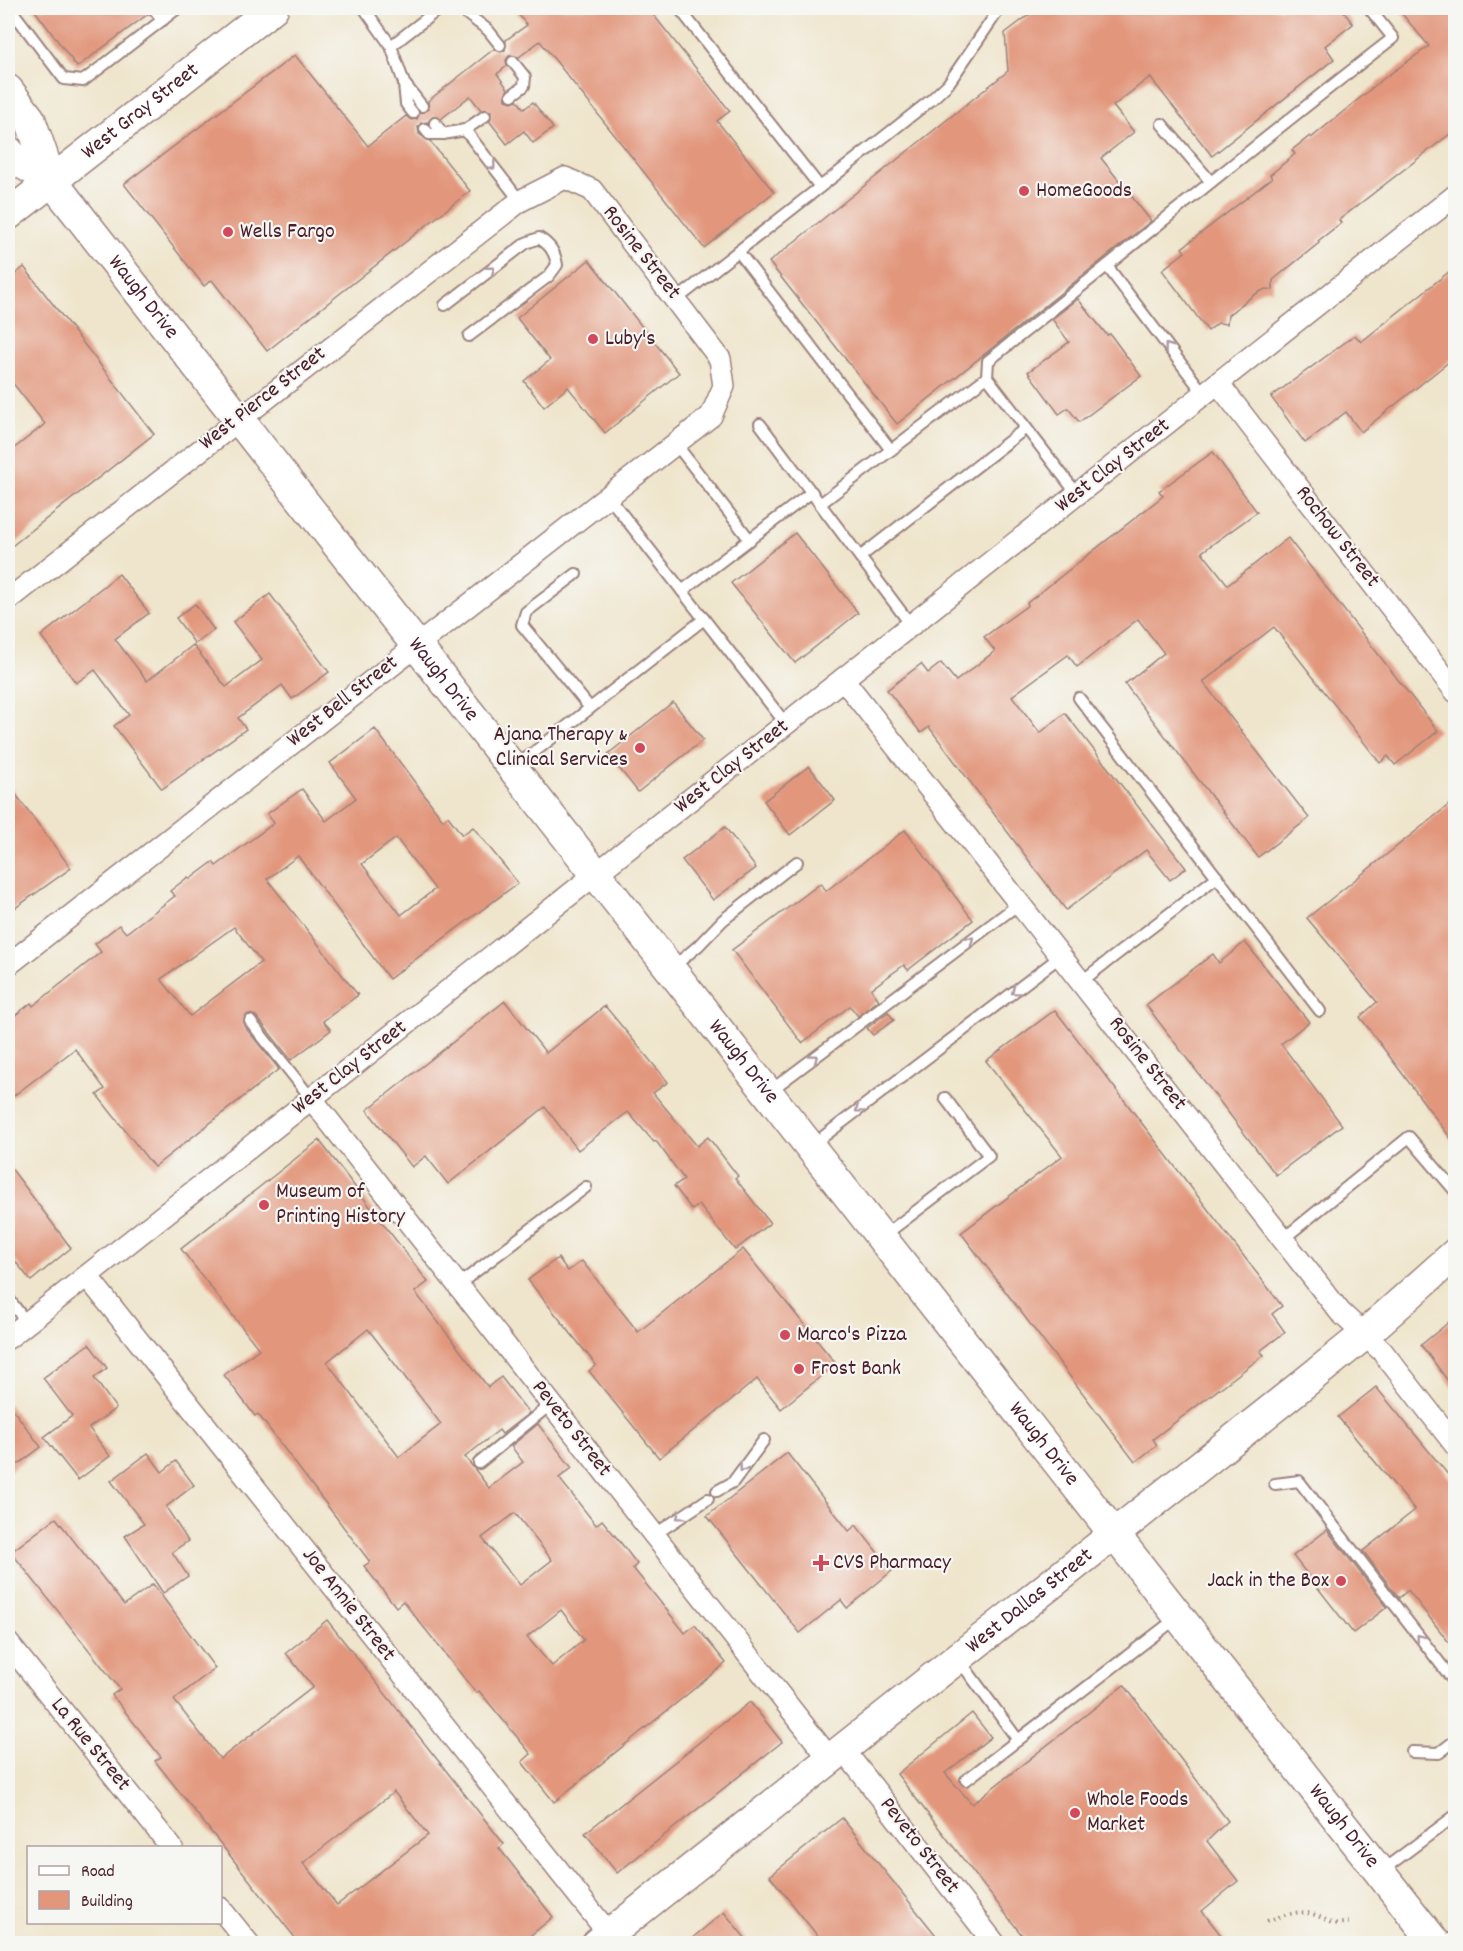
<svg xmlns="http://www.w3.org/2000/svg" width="1463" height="1951" font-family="Dekko,sans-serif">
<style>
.building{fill:#e2977d;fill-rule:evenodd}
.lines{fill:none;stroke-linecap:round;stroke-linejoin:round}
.service-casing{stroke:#9c827c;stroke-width:14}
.minor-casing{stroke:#9c827c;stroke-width:24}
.secondary-casing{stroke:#9c827c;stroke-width:33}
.path{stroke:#9c827c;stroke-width:4;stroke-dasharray:1.5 4.5;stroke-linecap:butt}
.service{stroke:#fff;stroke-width:10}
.minor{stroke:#fff;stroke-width:21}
.secondary{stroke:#fff;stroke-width:30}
.oneway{stroke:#ae9aa0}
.poi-dot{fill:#d1495b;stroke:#f6f6f2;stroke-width:2}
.labels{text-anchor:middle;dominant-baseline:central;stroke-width:4.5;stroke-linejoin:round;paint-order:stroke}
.street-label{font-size:22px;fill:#4a1f2b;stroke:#f6f6f2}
.poi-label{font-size:22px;fill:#4a1f2b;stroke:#f6f6f2;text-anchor:start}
</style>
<rect width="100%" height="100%" fill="#f6f6f2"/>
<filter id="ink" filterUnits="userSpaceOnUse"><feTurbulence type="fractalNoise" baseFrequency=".0167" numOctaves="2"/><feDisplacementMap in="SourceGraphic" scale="12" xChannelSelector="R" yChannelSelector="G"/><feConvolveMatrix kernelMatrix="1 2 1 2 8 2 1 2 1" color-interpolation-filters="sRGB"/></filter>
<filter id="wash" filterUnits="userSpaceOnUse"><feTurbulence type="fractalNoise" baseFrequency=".008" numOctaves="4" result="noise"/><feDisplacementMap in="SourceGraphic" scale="24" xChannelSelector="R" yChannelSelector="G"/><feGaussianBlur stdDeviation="1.35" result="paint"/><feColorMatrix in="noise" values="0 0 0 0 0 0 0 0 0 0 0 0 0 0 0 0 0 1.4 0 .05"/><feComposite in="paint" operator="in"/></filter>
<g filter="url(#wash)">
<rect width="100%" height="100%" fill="#efe5cc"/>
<g id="blocks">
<!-- building -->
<g class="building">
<path d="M33,8H146L148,14L77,67Z"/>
<path d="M513,8H648L730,111L717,121L774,192L704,248L540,41L519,57L509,56L506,60L507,66L497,74L508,89L505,95L506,100L512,102L517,100L524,109L533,102L553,128L533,143L524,131L507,144L490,122L491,111L481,110L470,96L441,119L434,116L428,122L421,123L418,127L419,134L430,141L470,191L267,351L212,280L204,286L124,184L295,55L368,146L406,116L411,120L417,119L420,113L429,109L428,101L494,49L501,52L505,50L506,40L527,25Z"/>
<path d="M1038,8H1341L1353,24L1325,46L1334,59L1212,156L1150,77L1113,106L1134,132L1101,158L1151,221L897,424L769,262L1008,71L1005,33Z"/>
<path d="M1397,8H1455V130L1339,220L1341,223L1318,241L1319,243L1273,280V290L1265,289L1254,295L1228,315L1227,324L1218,323L1208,331L1162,270L1185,252L1182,248L1272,178L1270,175L1295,154L1292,150L1310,136L1311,138L1383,79L1429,46Z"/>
<path d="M589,260L679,373L605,433L568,387L544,407L524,381L550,360L517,318Z"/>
<path d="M24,267L154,434L8,549V453L45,424L8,377V280Z"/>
<path d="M1455,267V357L1361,432L1346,412L1305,443L1271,397L1355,335L1361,342Z"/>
<path d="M1078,299L1107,335L1110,334L1141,376L1079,422L1068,408L1059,414L1028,372L1069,342L1052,319Z"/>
<path d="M1213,452L1257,512L1202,552L1228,585L1288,538L1438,731L1395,765L1388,756L1380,763L1274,627L1203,682L1309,818L1258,857L1125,684L1164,653L1138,619L1077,667L1068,655L1012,696L1040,733L1065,713L1186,868L1170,880L1146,850L1066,910L929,727L921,733L887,690L921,664L928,673L941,663L956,681L995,651L984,637L1028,605L1027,603L1163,496L1159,491Z"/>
<path d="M795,533L858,613L795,663L731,583Z"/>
<path d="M119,574L149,613L115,639L147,681L193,645L226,687L262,660L233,622L270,594L329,672L292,699L282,685L238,718L246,729L162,789L114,726L129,715L95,670L76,683L41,636Z"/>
<path d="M195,604L214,630L195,644L176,618Z"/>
<path d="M673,702L703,740L638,792L608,754Z"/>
<path d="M375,729L443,820L448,816L462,835L473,827L518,883L389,979L298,856L267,879L358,995L323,1021L331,1030L291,1060L256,1016L249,1014L245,1016L244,1026L279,1069L154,1167L97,1095L105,1089L75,1049L8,1100V1021L31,1003L33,1006L101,952L95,944L119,925L126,933L175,896L170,891L188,877L190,879L213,862L216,866L274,823L267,814L302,789L326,821L356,798L330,763ZM396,838L435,889L401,915L362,864ZM234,927L261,962L190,1016L161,979Z"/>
<path d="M809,766L835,800L790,835L764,801Z"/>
<path d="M8,784L71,868L8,913Z"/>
<path d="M1455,800V1144L1360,1017L1377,1002L1307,918Z"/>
<path d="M725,827L756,868L713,900L682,860Z"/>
<path d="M905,830L973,920L908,970L904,965L871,989L879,1000L858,1016L850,1006L802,1043L732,950L821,883L826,891Z"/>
<path d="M1245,942L1309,1022L1281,1044L1342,1125L1276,1175L1146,1005L1213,954L1219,963Z"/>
<path d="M505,1001L546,1053L605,1006L668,1082L653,1093L697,1146L708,1137L738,1176L735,1178L770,1223L735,1250L699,1205L692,1210L674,1186L684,1179L656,1141L654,1142L628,1112L578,1150L545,1107L448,1184L426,1156L412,1167L367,1110Z"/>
<path d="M1055,1010L1282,1306L1272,1314L1285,1332L1260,1351L1264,1355L1153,1439L1157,1445L1135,1462L961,1233L1062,1156L986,1061Z"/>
<path d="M888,1012L894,1020L873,1035L867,1028Z"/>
<path d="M319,1140L428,1282L415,1292L488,1387L501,1377L529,1413L502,1434L499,1430L465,1457L473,1467L489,1488L523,1462L511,1446L538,1424L572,1468L559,1478L596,1525L602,1520L621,1543L637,1564L633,1568L685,1633L695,1625L726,1663L554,1802L522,1762L531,1754L479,1691L476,1693L403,1601L396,1607L364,1566L370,1562L258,1414L255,1416L224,1375L259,1349L181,1249ZM368,1329L441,1424L399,1457L327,1362ZM515,1513L552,1560L520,1585L482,1538ZM561,1610L584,1640L552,1666L527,1637Z"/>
<path d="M8,1164L71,1248L31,1281L8,1252Z"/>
<path d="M743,1249L836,1364L781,1409L757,1379L659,1458L589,1371L596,1365L528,1280L558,1258L568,1271L582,1261L638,1332Z"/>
<path d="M1455,1317V1390L1421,1345Z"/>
<path d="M89,1344L107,1368L94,1378L116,1408L89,1428L110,1456L78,1480L44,1437L72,1416L43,1378Z"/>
<path d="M1376,1387L1455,1483V1650L1408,1590L1399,1598L1363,1551L1415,1510L1338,1417Z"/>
<path d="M8,1403L41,1447L8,1472Z"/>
<path d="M148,1453L162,1472L176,1461L194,1485L166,1507L188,1541L172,1552L188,1576L163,1593L125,1536L144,1524L111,1481Z"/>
<path d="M787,1453L849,1531L856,1525L892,1571L847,1608L841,1600L800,1633L707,1516Z"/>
<path d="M56,1518L124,1605L153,1584L215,1668L174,1700L220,1759L313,1687L286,1653L327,1620L504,1844L499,1848L553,1917L520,1944H300L155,1761L161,1757L112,1695L120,1689L11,1552ZM394,1792L428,1835L337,1905L303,1863Z"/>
<path d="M1327,1530L1387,1607L1353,1633L1293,1556Z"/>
<path d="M1124,1685L1228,1821L1207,1841L1238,1881L1202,1911L1228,1944H1029L897,1774L972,1713L991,1737L945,1773L972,1804Z"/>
<path d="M750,1702L782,1742L617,1873L585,1833Z"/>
<path d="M842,1818L943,1944H824L770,1876Z"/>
<path d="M724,1912L750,1944H685Z"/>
</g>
</g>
</g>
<g filter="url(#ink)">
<use href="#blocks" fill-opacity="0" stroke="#9c827c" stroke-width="1.5"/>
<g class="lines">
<!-- service casing -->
<g class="service-casing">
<g id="service">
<path d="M10,8L64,79L83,81L178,8"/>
<path d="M153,8L163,20"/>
<path d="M364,8L391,46L404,83L422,106"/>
<path d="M459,8L488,30L500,45"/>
<path d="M679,8L820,187"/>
<path d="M391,46L440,8"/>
<path d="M404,84L406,104L413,113"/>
<path d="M512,95L524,86L525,77L513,62"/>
<path d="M435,123L443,134L465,130L485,116"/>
<path d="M1162,124L1211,182"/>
<path d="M425,129L429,134H443"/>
<path d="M465,130L520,201"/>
<path d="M738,251L891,450"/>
<path d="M1107,266L1204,394"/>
<path d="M676,300L931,100L948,84L1000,8"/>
<path d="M445,305L526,243L539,238C550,245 555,252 557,265L549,276L469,336"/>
<path d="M987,377L1077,494"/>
<path d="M760,424L911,625"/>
<path d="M675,443L750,540"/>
<path d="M608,496L786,724"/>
<path d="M820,504L987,377L988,361C1123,254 1256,144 1393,38L1369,8"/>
<path d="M860,557L1026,428"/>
<path d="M576,574L526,612L522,625L590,708"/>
<path d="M682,591L812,492"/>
<path d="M1079,698L1320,1011"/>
<path d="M515,767L704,619"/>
<path d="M673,967L698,946L723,920L797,862"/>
<path d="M1082,981L1217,877"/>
<path d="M250,1021L311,1098"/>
<path d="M770,1091L1020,903"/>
<path d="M811,1146L1061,956"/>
<path d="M882,1237L989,1156L945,1098"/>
<path d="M1283,1239L1409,1137L1456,1192"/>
<path d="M458,1285L586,1187"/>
<path d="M8,1298L27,1323"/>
<path d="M479,1463L551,1404"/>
<path d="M1275,1484L1299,1481L1456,1684"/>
<path d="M717,1491L733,1482L764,1440"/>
<path d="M654,1535L708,1499"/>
<path d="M960,1661L1018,1740"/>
<path d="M1412,1752L1439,1753L1456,1740"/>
<path d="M966,1780L1178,1617"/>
<path d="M1380,1872L1456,1815"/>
<path d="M1444,1944L1456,1935"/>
</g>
</g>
<!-- minor casing -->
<g class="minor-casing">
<g id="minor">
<path d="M1218,383L1456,692"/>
<path d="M8,600L520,201L565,178L592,190L720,359L724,386L711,416L8,965"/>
<path d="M843,679L1340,1312L1382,1351L1456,1446"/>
<path d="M311,1098L830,1759"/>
<path d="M87,1276L609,1934"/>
<path d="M8,1338L1456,195"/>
<path d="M8,1643L172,1848"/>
<path d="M843,1749L995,1944"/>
<path d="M220,1908L249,1944"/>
</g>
</g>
<!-- secondary casing -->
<g class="secondary-casing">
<g id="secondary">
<path id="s1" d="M8,90L30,119L51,180L1436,1944"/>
<path d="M8,151L16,160L51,180"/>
<path id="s2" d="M8,215L273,8"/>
<path id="s3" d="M597,1944L1287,1397L1364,1335L1456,1253"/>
</g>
</g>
<!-- path -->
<path class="path" d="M1267,1921C1296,1911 1305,1907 1333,1924L1353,1922"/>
<!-- service -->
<use href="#service" class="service"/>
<!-- minor -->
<use href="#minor" class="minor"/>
<!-- secondary -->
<use href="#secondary" class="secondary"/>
</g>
<!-- one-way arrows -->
<defs><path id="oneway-chevron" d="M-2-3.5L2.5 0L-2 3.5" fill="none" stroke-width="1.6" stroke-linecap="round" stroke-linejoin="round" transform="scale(1.5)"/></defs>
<g class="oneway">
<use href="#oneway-chevron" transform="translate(492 166) rotate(52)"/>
<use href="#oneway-chevron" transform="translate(491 270) rotate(-38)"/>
<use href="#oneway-chevron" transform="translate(1168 347) rotate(-127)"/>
<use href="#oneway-chevron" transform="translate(970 940) rotate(-37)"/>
<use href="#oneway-chevron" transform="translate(1015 991) rotate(143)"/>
<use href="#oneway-chevron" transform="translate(814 1058) rotate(-37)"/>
<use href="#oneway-chevron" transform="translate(859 1109) rotate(143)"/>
<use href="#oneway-chevron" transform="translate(743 1468) rotate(127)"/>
<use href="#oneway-chevron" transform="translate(680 1516) rotate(143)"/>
<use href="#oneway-chevron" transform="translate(1420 1638) rotate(-128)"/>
</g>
</g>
<!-- markers -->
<g class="poi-dot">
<circle cx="1024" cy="191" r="6"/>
<circle cx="228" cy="232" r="6"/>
<circle cx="593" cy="339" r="6"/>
<circle cx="640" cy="748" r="6"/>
<circle cx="264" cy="1205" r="6"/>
<circle cx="785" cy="1335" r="6"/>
<circle cx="799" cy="1369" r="6"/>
<path d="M818 1554h6v6h6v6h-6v6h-6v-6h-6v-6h6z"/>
<circle cx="1341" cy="1581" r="6"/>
<circle cx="1075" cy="1813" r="6"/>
</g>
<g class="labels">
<!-- street labels -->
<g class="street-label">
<text stroke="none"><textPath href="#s2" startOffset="168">West Gray Street</textPath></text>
<text transform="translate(641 253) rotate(52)">Rosine Street</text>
<text stroke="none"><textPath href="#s1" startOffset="250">Waugh Drive</textPath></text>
<text transform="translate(263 399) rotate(-38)">West Pierce Street</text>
<text transform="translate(1113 466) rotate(-38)">West Clay Street</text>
<text transform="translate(1337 537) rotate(52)">Rochow Street</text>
<text stroke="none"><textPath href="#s1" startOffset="736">Waugh Drive</textPath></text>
<text transform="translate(343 702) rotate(-38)">West Bell Street</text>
<text transform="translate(732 767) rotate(-38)">West Clay Street</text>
<text stroke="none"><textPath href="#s1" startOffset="1222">Waugh Drive</textPath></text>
<text transform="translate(1147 1064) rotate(52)">Rosine Street</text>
<text transform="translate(350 1068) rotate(-38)">West Clay Street</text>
<text transform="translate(571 1429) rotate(52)">Peveto Street</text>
<text stroke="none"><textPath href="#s1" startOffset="1708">Waugh Drive</textPath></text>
<text stroke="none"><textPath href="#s3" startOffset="552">West Dallas Street</textPath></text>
<text transform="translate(348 1605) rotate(52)">Joe Annie Street</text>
<text transform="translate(90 1745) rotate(51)">La Rue Street</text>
<text stroke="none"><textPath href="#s1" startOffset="2194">Waugh Drive</textPath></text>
<text transform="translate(919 1846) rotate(52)">Peveto Street</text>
</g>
<!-- poi labels -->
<g class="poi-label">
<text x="1036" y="191">HomeGoods</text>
<text x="240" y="232">Wells Fargo</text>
<text x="605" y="339">Luby's</text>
<text x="628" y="735" text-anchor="end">Ajana Therapy &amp;<tspan x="628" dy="25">Clinical Services</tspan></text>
<text x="276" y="1192">Museum of<tspan x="276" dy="25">Printing History</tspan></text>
<text x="797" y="1335">Marco's Pizza</text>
<text x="811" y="1369">Frost Bank</text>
<text x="833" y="1563">CVS Pharmacy</text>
<text x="1329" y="1581" text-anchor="end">Jack in the Box</text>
<text x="1087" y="1800">Whole Foods<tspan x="1087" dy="25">Market</tspan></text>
</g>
</g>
<!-- margin -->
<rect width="1463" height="1951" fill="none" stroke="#f6f6f2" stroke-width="30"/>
<!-- legend -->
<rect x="27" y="1846" width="195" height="78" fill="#f6f6f2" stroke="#b1a0a2" stroke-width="1.5"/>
<rect x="39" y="1866" width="30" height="9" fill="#ffffff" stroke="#b1a0a2" stroke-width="1.5"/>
<text x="81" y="1876" font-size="18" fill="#4a1f2b">Road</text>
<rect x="39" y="1891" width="30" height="18" fill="#e2977d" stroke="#b1a0a2" stroke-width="1.5"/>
<text x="81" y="1906" font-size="18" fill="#4a1f2b">Building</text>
</svg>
